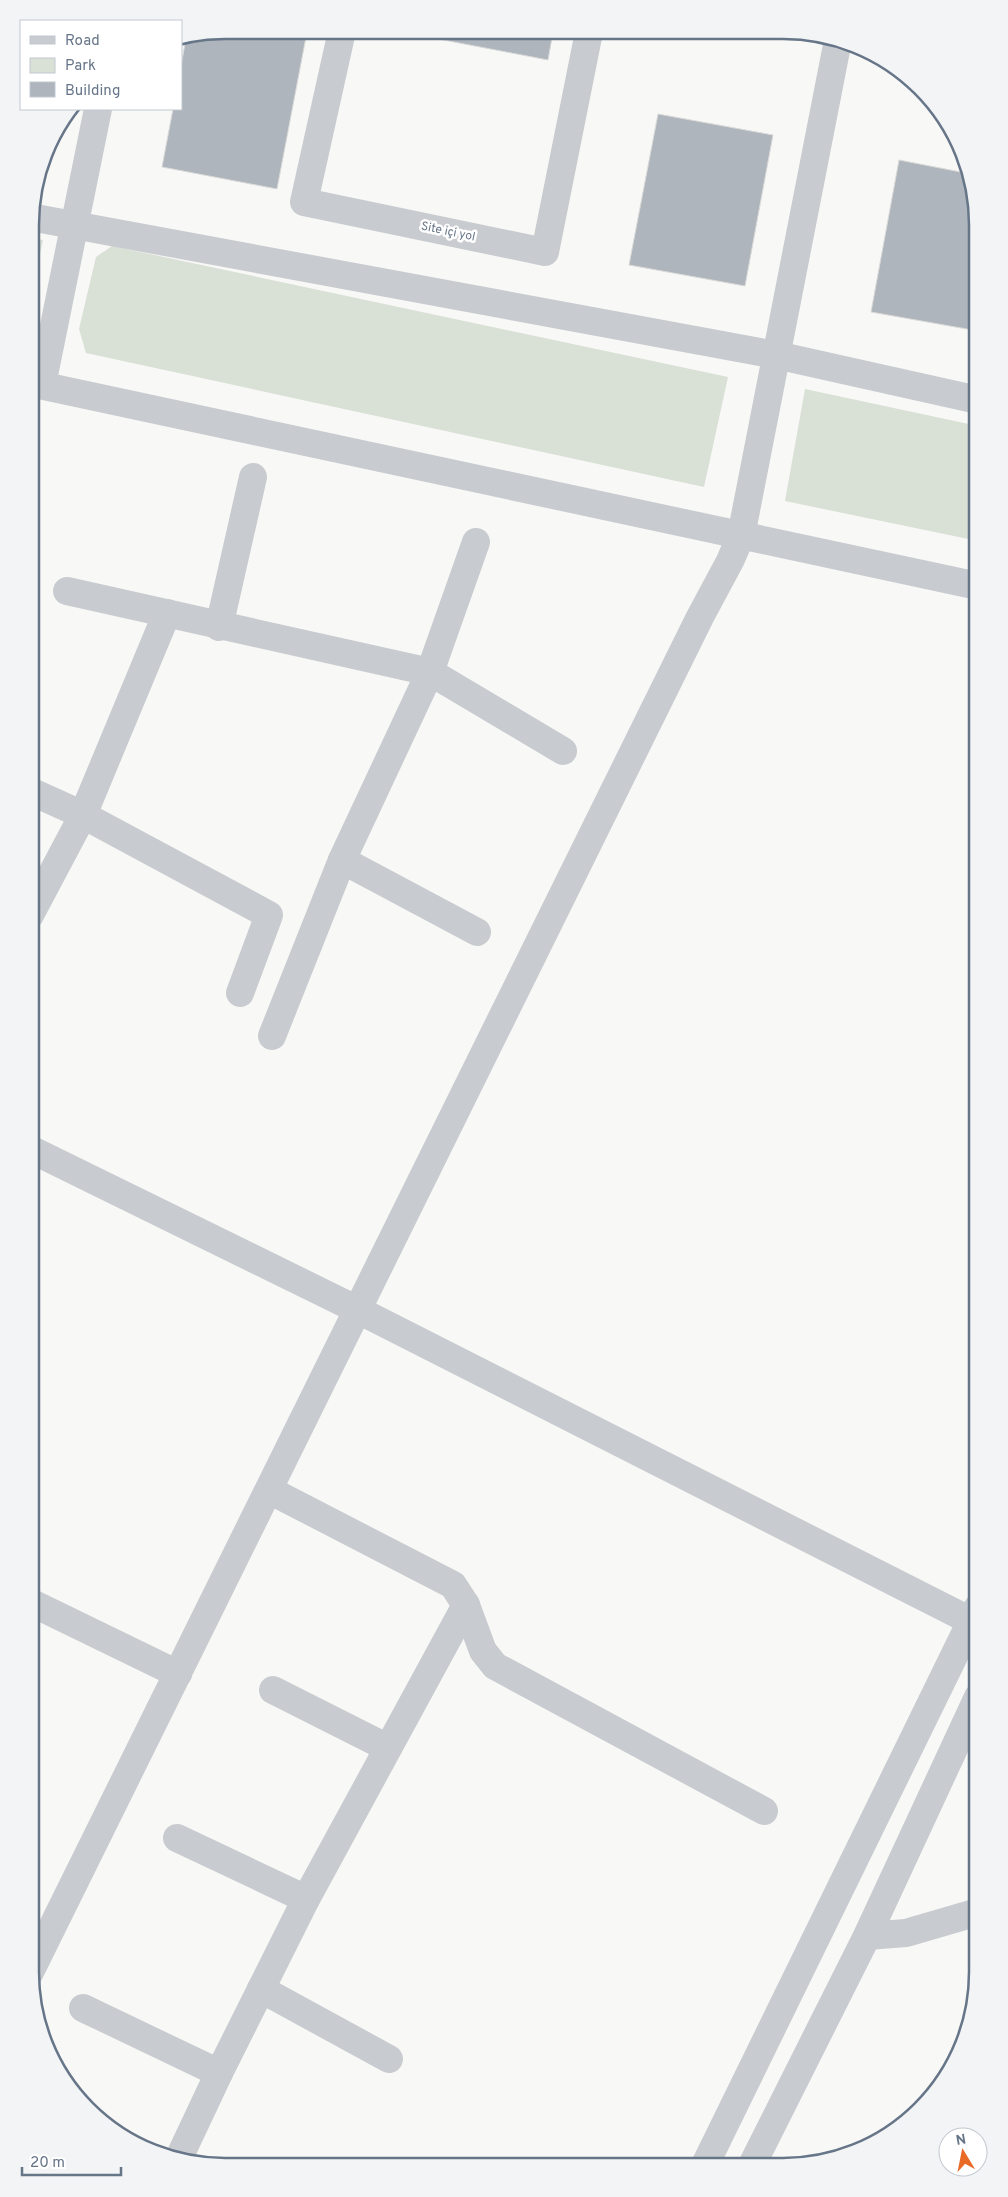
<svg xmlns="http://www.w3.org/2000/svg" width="1008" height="2197" font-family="Overpass,sans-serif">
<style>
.green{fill:#d9e0d6}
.building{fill:#afb5bd;stroke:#dadad8}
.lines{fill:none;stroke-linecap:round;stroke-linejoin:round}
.minor{stroke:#c8cbcf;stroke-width:28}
.labels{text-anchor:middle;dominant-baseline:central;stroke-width:5;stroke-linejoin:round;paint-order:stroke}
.street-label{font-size:12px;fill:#667588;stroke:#fff}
.rim{fill:none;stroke:#667588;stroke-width:2.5}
</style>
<rect width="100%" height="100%" fill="#f8f8f6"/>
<!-- green -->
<g class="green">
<path d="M30,238L43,240L30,300Z"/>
<path d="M112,246L728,377L704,487L86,353L79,329L96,257Z"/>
<path d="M805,389L978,426V541L785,501Z"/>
</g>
<!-- building -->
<g class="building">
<path d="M225,30H268L306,37L277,189L162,167L173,109H181V66L186,38Z"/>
<path d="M434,31L553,32L548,60L433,38Z"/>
<path d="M658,114L773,135L745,286L629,265Z"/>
<path d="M899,160L971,174L978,225V331L871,312Z"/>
</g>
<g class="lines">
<!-- minor -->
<g class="minor">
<path d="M342,31L304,202L545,252L589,32"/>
<path d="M30,217L776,355L978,400"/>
<path d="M30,383L978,586"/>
<path d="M42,385L98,109"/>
<path d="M476,542L430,672L563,751"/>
<path d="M67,591L430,672L342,860L272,1036"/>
<path d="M219,627L253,477"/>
<path d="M30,791L83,815L269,915L240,993"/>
<path d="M342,860L477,932"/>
<path d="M30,915L83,815L167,613"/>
<path d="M30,1149L358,1310L971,1621"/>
<path d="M269,1490L453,1585L466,1605L483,1651L495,1666L764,1811"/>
<path d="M30,1602L178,1674"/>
<path d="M273,1690L388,1748"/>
<path d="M177,1838L306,1899"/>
<path d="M867,1936L906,1933L978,1912"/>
<path d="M30,1972L700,617L730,561L741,536L838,40"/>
<path d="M261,1989L389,2059"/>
<path d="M83,2008L219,2073"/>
<path d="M178,2160L219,2073L306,1899L466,1605"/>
<path d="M704,2167L978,1607"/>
<path d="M751,2167L867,1936L978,1697"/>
</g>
</g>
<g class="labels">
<!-- street labels -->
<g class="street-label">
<text transform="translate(448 232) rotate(12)">Site içi yol</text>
</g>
</g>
<!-- crop -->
<path d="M0 0H1008V2197H0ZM225 39H783A186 186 0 0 1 969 225V1972A186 186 0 0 1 783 2158H225A186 186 0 0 1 39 1972V225A186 186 0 0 1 225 39Z" fill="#f3f4f5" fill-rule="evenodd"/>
<path class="rim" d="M225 39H783A186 186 0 0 1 969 225V1972A186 186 0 0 1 783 2158H225A186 186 0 0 1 39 1972V225A186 186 0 0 1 225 39Z"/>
<!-- legend -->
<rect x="20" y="20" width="162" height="90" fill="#ffffff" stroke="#c2c8cf"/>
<rect x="30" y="36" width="25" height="8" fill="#c8cbcf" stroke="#c2c8cf"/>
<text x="65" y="45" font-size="15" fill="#667588">Road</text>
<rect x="30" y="58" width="25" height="15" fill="#d9e0d6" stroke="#c2c8cf"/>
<text x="65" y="70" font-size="15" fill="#667588">Park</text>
<rect x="30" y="82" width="25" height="15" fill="#afb5bd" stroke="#c2c8cf"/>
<text x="65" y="95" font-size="15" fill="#667588">Building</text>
<!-- north arrow -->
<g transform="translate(963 2152) rotate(350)"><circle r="24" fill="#ffffff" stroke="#c2c8cf"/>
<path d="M0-4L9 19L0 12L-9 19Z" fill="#e86a26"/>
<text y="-8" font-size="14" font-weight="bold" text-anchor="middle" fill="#667588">N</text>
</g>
<!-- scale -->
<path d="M22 2167v8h99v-8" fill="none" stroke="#667588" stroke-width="2.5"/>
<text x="30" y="2167" font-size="15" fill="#667588" stroke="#ffffff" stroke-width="4" paint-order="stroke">20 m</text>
</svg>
